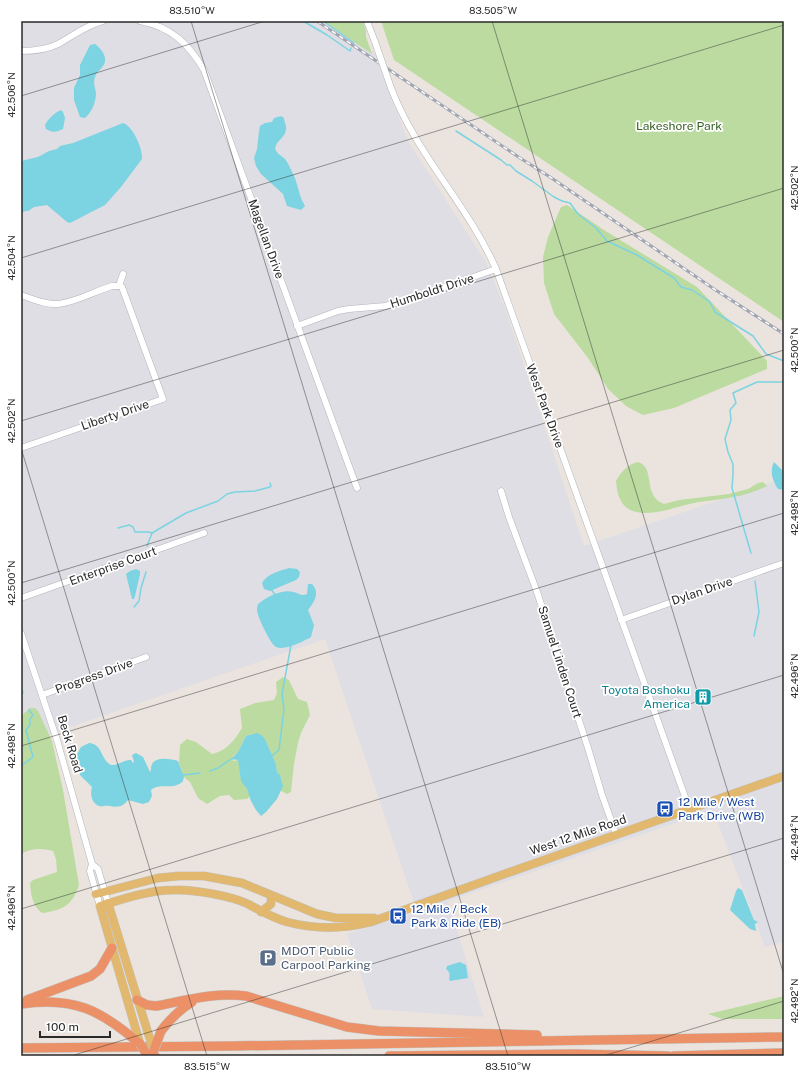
<svg xmlns="http://www.w3.org/2000/svg" width="805" height="1077" font-family="'Public Sans',sans-serif">
<style>
.industrial{fill:#dfdee4}
.green{fill:#bcdba0}
.water{fill:#7cd3e1}
.lines{fill:none;stroke-linecap:round;stroke-linejoin:round}
.stream{stroke:#7cd3e1;stroke-width:1.5}
.minor-casing{stroke:#b1b5bc;stroke-width:7}
.major-casing{stroke:#c3c3c3;stroke-width:9}
.highway-casing{stroke:#c3c3c3;stroke-width:10}
.minor{stroke:#fff;stroke-width:6}
.major{stroke:#e1b86d;stroke-width:8}
.highway{stroke:#ec9167;stroke-width:9}
.rail-casing{stroke:#a1a6b2;stroke-width:3}
.rail{stroke:#fff;stroke-width:1.5;stroke-dasharray:4.5;stroke-linecap:butt}
.minor-bridge-casing{stroke:#b1b5bc;stroke-width:7;stroke-linecap:butt}
.major-bridge-casing{stroke:#c3c3c3;stroke-width:9;stroke-linecap:butt}
.highway-bridge-casing{stroke:#c3c3c3;stroke-width:10;stroke-linecap:butt}
.minor-bridge{stroke:#fff;stroke-width:6}
.major-bridge{stroke:#e1b86d;stroke-width:8}
.highway-bridge{stroke:#ec9167;stroke-width:9}
.ticks{fill:none;stroke:#2a2a2a;stroke-width:1;stroke-opacity:0.45}
.labels{text-anchor:middle;dominant-baseline:central;stroke-width:3.5;stroke-linejoin:round;paint-order:stroke}
.park-label{font-size:12px;fill:#365f22;stroke:#fff}
.street-label{font-size:12px;fill:#2a2a2a;stroke:#fff}
.culture-label{font-size:12px;fill:#0d838f;stroke:#fff;text-anchor:end}
.transit-label{font-size:12px;fill:#164399;stroke:#fff;text-anchor:start}
.service-label{font-size:12px;fill:#4e5e75;stroke:#fff;text-anchor:start}
.neatline{fill:none;stroke:#2a2a2a;stroke-width:1.5}
.ticks-label{font-size:10px;text-anchor:middle;fill:#2a2a2a}
</style>
<rect width="100%" height="100%" fill="#ebe4de"/>
<!-- industrial -->
<path class="industrial" d="M21,21H329L373,51L408,141L487,264L506,311L584,546L784,478V942L765,947L713,810L448,901L484,1017L372,1009L347,934L417,912L325,639L21,744Z"/>
<!-- green -->
<g class="green">
<path d="M323,21H363L366,30V37L372,54Z"/>
<path d="M381,21H784V322L394,60Z"/>
<path d="M567,205L604,230L697,287L767,361V369L674,408L643,415L626,406L608,389L588,358L554,314L544,283L543,257L548,237L561,207Z"/>
<path d="M638,462C656,467 642,496 664,504L679,500L729,494L748,489L758,483L763,482L767,486C745,497 722,499 699,502C679,505 652,518 633,511C620,507 617,493 616,481C621,472 628,464 638,462Z"/>
<path d="M283,677L289,680L298,699L307,702L310,715L301,733L298,743L294,764L291,792L287,794L281,791L282,783L280,775L277,772L276,764L265,739L253,734L246,736L238,752L233,756V761L238,760L239,762L241,779L247,789L250,796L247,799L234,800L229,795L220,796L207,804L198,798L190,782L184,777L179,763L180,745L187,739L196,742L212,754C226,751 234,741 242,728L240,709L255,703L274,700L277,693L276,682Z"/>
<path d="M30,708H35L38,711L52,741L63,790L79,885C72,906 63,910 42,913C32,905 31,895 30,883L33,880L57,872L56,859L53,851C42,848 31,848 21,854V716Z"/>
<path d="M784,996V1019H722L708,1014Z"/>
</g>
<!-- water -->
<g class="water">
<path d="M95,44C99,47 105,53 105,59C106,67 97,70 95,77C93,82 95,88 96,93C96,102 92,112 85,118L80,117L74,100V88L80,75V65L90,45Z"/>
<path d="M61,110L63,112L65,118L63,129C56,132 53,133 46,129L45,125C48,119 54,113 61,110Z"/>
<path d="M281,116L284,118C284,122 287,126 286,130C285,138 276,140 275,149C277,153 280,155 284,158C287,161 290,167 292,172C298,182 298,194 304,204L305,206L301,210L287,206L283,194L261,174L256,166L254,158L257,149L259,131L260,126L265,123L272,122L274,118Z"/>
<path d="M123,123C133,126 143,149 142,159L121,187L105,205L70,223L67,222L47,205L34,207L28,211H25L21,214V161L38,157L49,151L57,149L60,146L73,143Z"/>
<path d="M774,462L784,472V490L778,489C773,482 769,471 774,462Z"/>
<path d="M289,568L297,569L300,572L299,577L296,580L270,591L264,589L262,583C267,574 279,571 289,568Z"/>
<path d="M136,569L140,571V574L135,596L134,599H132L126,574L130,571Z"/>
<path d="M308,584H312C320,593 315,601 308,610L314,625L311,637C304,641 285,651 276,647C271,645 257,616 257,610C257,606 258,603 261,602C268,596 284,589 293,592C299,593 301,597 307,594Z"/>
<path d="M257,733L261,735L265,739L276,764L277,772L280,775L283,786L277,799L266,812L261,816L256,810L251,801L247,789L241,781L238,760L231,759L238,752L246,736Z"/>
<path d="M89,743C103,744 100,759 111,765C119,766 123,759 131,760L133,763L134,762L132,755L136,753L143,757L150,772L151,770C150,756 168,758 178,761L184,777L183,781C174,791 160,782 151,790L152,796L149,802L143,804L128,800C122,808 117,807 109,806C105,805 103,807 99,806C91,803 90,793 92,787L80,775L79,765L76,756L81,747Z"/>
<path d="M738,888L742,890L754,920L758,922L755,924L756,931L750,929L730,910L736,891Z"/>
<path d="M460,962L466,965L468,978L450,981L449,979C450,975 450,972 446,969L447,966Z"/>
</g>
<g class="lines">
<!-- stream -->
<g class="stream">
<path d="M303,21L327,35L350,51L351,48"/>
<path d="M323,21L354,43"/>
<path d="M456,131L501,160L507,165H510L516,171L532,181L554,197L562,201L570,203L578,214L596,228L607,241L637,255L674,278L681,287L692,290L710,302L715,312L753,336L766,354L784,361"/>
<path d="M118,528L129,525L133,527L135,532H148L153,533"/>
<path d="M147,546L152,533L186,513L218,501L227,494L235,492L255,491L270,487L271,486L270,483"/>
<path d="M751,553L732,488L733,475V464L728,452L725,439L731,420L730,410L736,403L733,393L757,382H784"/>
<path d="M271,589L276,596"/>
<path d="M134,607L139,601L141,588L146,572"/>
<path d="M754,636L759,612L755,581"/>
<path d="M21,686L23,693"/>
<path d="M272,756L279,750L284,709L282,694L291,645"/>
<path d="M21,766L33,757L26,730L30,725V719L33,715L29,710"/>
<path d="M210,771L218,768L231,759"/>
<path d="M183,775L200,773"/>
</g>
<!-- minor casing -->
<g class="minor-casing">
<g id="minor">
<path d="M140,21C171,27 188,43 204,70L357,488"/>
<path d="M367,21L375,42"/>
<path d="M21,51C34,51 46,50 58,44C73,36 86,25 103,21"/>
<path d="M391,88C416,154 468,205 496,269L689,808"/>
<path d="M119,286L123,274"/>
<path d="M21,295C33,299 45,305 58,304C77,302 95,291 112,286H119L122,287L163,399L21,448"/>
<path d="M297,326L338,311L349,309L385,306L402,302L496,269"/>
<path d="M501,491L509,517L537,592L588,748L602,795L616,834"/>
<path d="M21,598L204,533"/>
<path d="M621,620L784,563"/>
<path d="M21,633L57,740L92,864L90,871L100,906"/>
<path d="M42,695L146,657"/>
<path d="M92,864L98,869L108,903"/>
</g>
</g>
<!-- major casing -->
<g class="major-casing">
<g id="major">
<path d="M96,894L158,878L179,876H204L242,883L317,914L336,918H374"/>
<path d="M108,903L148,1033"/>
<path d="M261,912L271,904V896"/>
<path d="M140,1044L100,906C123,899 149,890 174,890C193,889 231,896 248,904C261,911 273,918 287,922C314,929 344,929 371,922L496,877L784,776"/>
</g>
</g>
<!-- highway casing -->
<g class="highway-casing">
<g id="highway">
<path d="M27,1000L91,976L100,969L112,948"/>
<path d="M137,1000L147,1005L156,1006C187,1000 215,992 246,996L347,1027L379,1031L537,1035"/>
<path d="M21,1004C73,996 101,1010 140,1044"/>
<path d="M161,1031C170,1019 179,1010 192,1002"/>
<path d="M21,1048L232,1046L784,1037"/>
<path d="M154,1055L155,1056"/>
<path d="M389,1056L574,1054L668,1056"/>
<path d="M673,1056L784,1053"/>
</g>
</g>
<!-- minor -->
<use href="#minor" class="minor"/>
<!-- major -->
<use href="#major" class="major"/>
<!-- highway -->
<use href="#highway" class="highway"/>
<!-- rail casing -->
<g class="rail-casing">
<path id="rail" d="M317,21L520,158L550,177L714,289L784,334"/>
</g>
<!-- rail -->
<use href="#rail" class="rail"/>
<!-- minor-bridge casing -->
<g class="minor-bridge-casing">
<path id="minor-bridge" d="M375,42L391,88"/>
</g>
<!-- major-bridge casing -->
<g class="major-bridge-casing">
<path id="major-bridge" d="M148,1033L154,1050"/>
</g>
<!-- highway-bridge casing -->
<g class="highway-bridge-casing">
<g id="highway-bridge">
<path d="M140,1044L146,1053"/>
<path d="M154,1050L161,1031"/>
</g>
</g>
<!-- minor-bridge -->
<use href="#minor-bridge" class="minor-bridge"/>
<!-- major-bridge -->
<use href="#major-bridge" class="major-bridge"/>
<!-- highway-bridge -->
<use href="#highway-bridge" class="highway-bridge"/>
</g>
<!-- ticks -->
<path class="ticks" d="M191,21L508,1056M492,21L784,975M21,96L265,21M21,258L784,25M21,421L784,188M21,448L207,1056M21,583L784,350M21,746L784,513M21,909L784,675M71,1056L784,838M603,1056L784,1001"/>
<!-- icons -->
<defs>
<g id="building-square" transform="scale(0.9)"><rect x="-9" y="-9" width="18" height="18" rx="4" fill="#0f9aa8" stroke="#fff"/><path d="M-4-6H4V6H1V3H-1V6H-4ZM-2.5-4.3h1.7v1.8h-1.7ZM.8-4.3h1.7v1.8H.8ZM-2.5-1h1.7V.8h-1.7ZM.8-1h1.7V.8H.8Z" fill="#fff"/></g>
<g id="bus-square" transform="scale(0.9)"><rect x="-9" y="-9" width="18" height="18" rx="4" fill="#1a4fb4" stroke="#fff"/><path d="M-5-6H5V4H4V6H2V4H-2V6H-4V4H-5ZM-3.5-4V0h7V-4ZM-3.5 1.2v1.5H-2V1.2ZM2 1.2v1.5H3.5V1.2Z" fill="#fff"/></g>
<g id="parking-square" transform="scale(0.9)"><rect x="-9" y="-9" width="18" height="18" rx="4" fill="#5c6f8a" stroke="#fff"/><path d="M-3.5-5.5H1a3.5 3.5 0 0 1 0 7H-1V5.5H-3.5ZM-1-3.4V-.6H.8a1.4 1.4 0 0 0 0-2.8Z" fill="#fff"/></g>
</defs>
<g fill-rule="evenodd">
<use href="#building-square" x="703" y="697"/>
<use href="#bus-square" x="665" y="809"/>
<use href="#bus-square" x="398" y="916"/>
<use href="#parking-square" x="268" y="958"/>
</g>
<g class="labels">
<!-- park labels -->
<g class="park-label">
<text x="679" y="126">Lakeshore Park</text>
</g>
<!-- street labels -->
<g class="street-label">
<text transform="translate(266 239) rotate(70)">Magellan Drive</text>
<text transform="translate(432 291) rotate(-18)">Humboldt Drive</text>
<text transform="translate(545 406) rotate(70)">West Park Drive</text>
<text transform="translate(115 415) rotate(-19)">Liberty Drive</text>
<text transform="translate(113 566) rotate(-20)">Enterprise Court</text>
<text transform="translate(702 591) rotate(-19)">Dylan Drive</text>
<text transform="translate(560 662) rotate(72)">Samuel Linden Court</text>
<text transform="translate(94 676) rotate(-20)">Progress Drive</text>
<text transform="translate(70 744) rotate(73)">Beck Road</text>
<text transform="translate(578 835) rotate(-19)">West 12 Mile Road</text>
</g>
<!-- culture labels -->
<g class="culture-label">
<text x="690" y="690">Toyota Boshoku<tspan x="690" dy="14">America</tspan></text>
</g>
<!-- transit labels -->
<g class="transit-label">
<text x="678" y="802">12 Mile / West<tspan x="678" dy="14">Park Drive (WB)</tspan></text>
<text x="411" y="909">12 Mile / Beck<tspan x="411" dy="14">Park &amp; Ride (EB)</tspan></text>
</g>
<!-- service labels -->
<g class="service-label">
<text x="281" y="951">MDOT Public<tspan x="281" dy="14">Carpool Parking</tspan></text>
</g>
</g>
<!-- border -->
<rect width="805" height="1077" fill="none" stroke="#ffffff" stroke-width="44"/>
<!-- scale -->
<path d="M40 1031v6h70v-6" fill="none" stroke="#2a2a2a" stroke-width="2"/>
<text x="46" y="1031" font-size="12" fill="#2a2a2a" stroke="#ffffff" stroke-width="3" paint-order="stroke">100 m</text>
<rect x="22" y="22" width="761" height="1033" class="neatline"/>
<g class="ticks-label">
<text x="192" y="14">83.510°W</text>
<text x="493" y="14">83.505°W</text>
<text transform="translate(11 95) rotate(-90)" y="4">42.506°N</text>
<text transform="translate(794 188) rotate(-90)" y="4">42.502°N</text>
<text transform="translate(11 258) rotate(-90)" y="4">42.504°N</text>
<text transform="translate(794 350) rotate(-90)" y="4">42.500°N</text>
<text transform="translate(11 421) rotate(-90)" y="4">42.502°N</text>
<text transform="translate(794 513) rotate(-90)" y="4">42.498°N</text>
<text transform="translate(11 583) rotate(-90)" y="4">42.500°N</text>
<text transform="translate(794 676) rotate(-90)" y="4">42.496°N</text>
<text transform="translate(11 746) rotate(-90)" y="4">42.498°N</text>
<text transform="translate(794 838) rotate(-90)" y="4">42.494°N</text>
<text transform="translate(11 908) rotate(-90)" y="4">42.496°N</text>
<text transform="translate(794 1001) rotate(-90)" y="4">42.492°N</text>
<text x="207" y="1070">83.515°W</text>
<text x="508" y="1070">83.510°W</text>
</g>
</svg>
